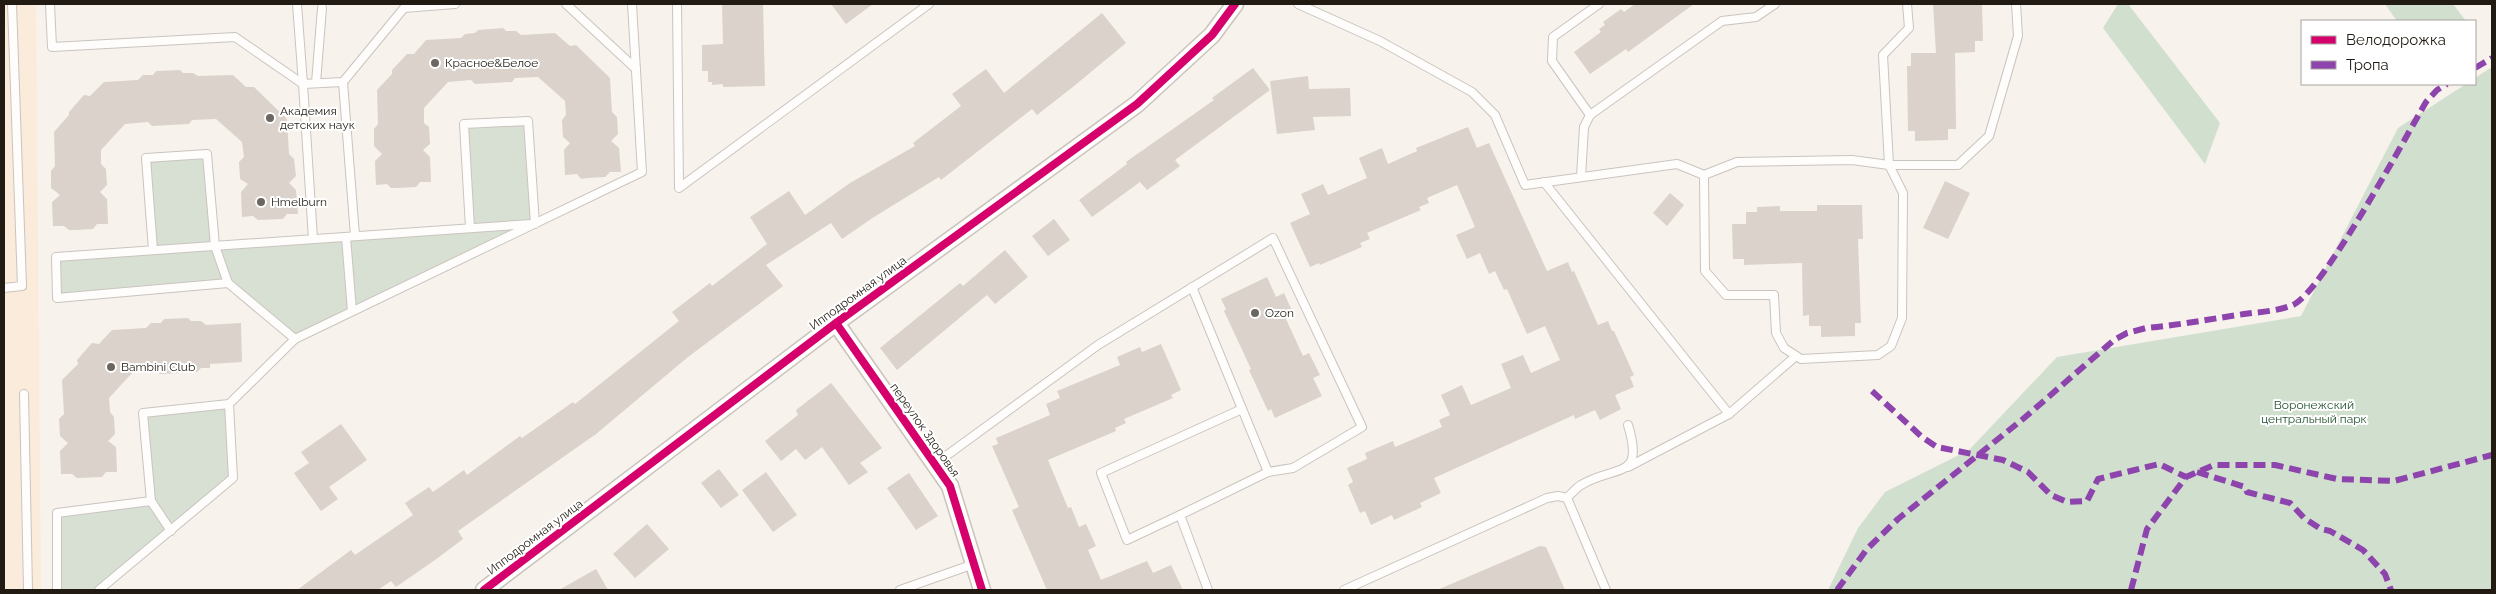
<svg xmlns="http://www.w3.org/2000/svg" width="2496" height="594" font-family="Raleway,sans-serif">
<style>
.built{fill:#faebda}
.green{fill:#d8e0d4}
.forest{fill:#d1dfcf}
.building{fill:#dad2cb}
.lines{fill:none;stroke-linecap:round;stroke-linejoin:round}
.lane-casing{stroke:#cac4be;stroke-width:10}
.street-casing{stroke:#cac4be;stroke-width:19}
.lane{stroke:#fefdfc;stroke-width:8}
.street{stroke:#fefdfc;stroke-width:16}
.quiet{stroke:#8e44ad;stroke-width:6;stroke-dasharray:12 6;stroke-linecap:butt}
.cycleway-casing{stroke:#fff;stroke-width:11}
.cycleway{stroke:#d6006c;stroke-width:8}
.poi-dot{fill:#6c6660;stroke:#fff;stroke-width:2}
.labels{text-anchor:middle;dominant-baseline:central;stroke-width:4;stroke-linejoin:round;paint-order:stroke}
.poi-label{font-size:12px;fill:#211b14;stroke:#fff;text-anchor:start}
.street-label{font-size:12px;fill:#211b14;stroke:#fff}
.park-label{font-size:12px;fill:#22502e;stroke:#fff}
</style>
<rect width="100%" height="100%" fill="#f8f2ec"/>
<!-- built -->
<path class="built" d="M4,4H36L41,590H4Z"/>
<!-- green -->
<g class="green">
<path d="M528,121L535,224L295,339L228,283L57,298L56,257L153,250L146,158L207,154L215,246L469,228L464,124Z"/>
<path d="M229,404L233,478L99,590H57V513L151,501L143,413Z"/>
</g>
<!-- forest -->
<g class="forest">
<path d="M2118,4H2128L2220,123L2205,164L2103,28Z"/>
<path d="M2385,4H2453L2466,21H2397Z"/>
<path d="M2492,67V590H1828L1858,528L1885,492L1969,450L2057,357L2301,316L2398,128L2466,84H2475V78Z"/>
</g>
<!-- building -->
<g class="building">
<path d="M722,4H763L765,86L723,87V84L712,85V82H708V71H702V45L723,44Z"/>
<path d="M831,4H873L846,24Z"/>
<path d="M1635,4H1694L1628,52L1626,49L1590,74L1574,52L1601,32L1599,29L1605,25L1603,22L1621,9L1624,12Z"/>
<path d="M1933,4H1982L1983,41H1975V52L1955,53L1956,129H1948V140L1915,141V131H1908L1907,66H1911V53H1936Z"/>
<path d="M1102,13L1126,43L1074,86L1037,115L1032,109L941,180L939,177L874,217L842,239L831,223L766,265L783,286L688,357L596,434L458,531L463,539L435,560L396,587L391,581L378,590H297L351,550L355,555L413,515L405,503L429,487L433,492L464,470L467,475L520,436L522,438L573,402L575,404L679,321L672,312L710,283L712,286L767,244L750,217L789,191L805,215L850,183L915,146L913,143L961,106L952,94L986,69L1004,93Z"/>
<path d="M503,28L506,31H516L521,35L555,33L570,46L576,45L610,78L612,112L617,117L618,134L611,141L619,148L621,172H610L605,177L588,178L581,179L577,174L565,175L564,150L570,143L563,137L562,120L566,115L565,101L538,77L515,78L512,82L475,84L471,80L448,82L424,108V123L429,127L430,144L423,150L430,157L431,182H420L416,187L398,188H391L387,184L376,185L375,161L382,154L374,146V129L378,124L377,90L392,74V70L407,54H414L426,40L461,38L465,34L475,33L478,30Z"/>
<path d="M1253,68L1270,90L1175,160L1180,166L1147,190L1140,182L1092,217L1079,200L1127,164L1126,162L1214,100L1212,98Z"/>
<path d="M180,70L183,73H193L198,76L233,75L246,87H254L287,119L289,154L294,159L296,176L289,183L296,190L298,214H287L283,219L258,220L253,216L242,217L241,192L248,184L240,179L239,162L244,157L242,142L216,119L192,120L189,124L152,126L148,122L125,124L101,150V164L106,169L107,185L100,192L107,199L108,224H97L93,229L76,230H69L64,226H53L52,202L60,195L51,188V171L55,166L54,132L69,115V112L84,95L90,96L104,82L138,80L143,75H153L156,71Z"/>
<path d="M1308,76L1309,89L1350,88L1351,116L1313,117L1315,130L1277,134L1270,81Z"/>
<path d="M1468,127L1477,148L1489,143L1547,271L1568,262L1572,272L1574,271L1598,325L1608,321L1612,331H1614L1634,375L1630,377L1634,387L1615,395L1621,409L1600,420L1595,410L1575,419L1574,415L1434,478L1441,493L1420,503L1422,507L1394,520L1392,515L1371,525L1365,511L1360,513L1348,485L1353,482L1347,468L1367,459L1365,453L1393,441L1395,447L1442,427L1439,420L1450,415L1441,395L1462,385L1471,405L1511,388L1501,364L1523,355L1531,373L1560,360L1545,326L1527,334L1507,289L1504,290L1495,271L1489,274L1480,253L1467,259L1456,235L1475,227L1457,185L1427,198L1429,203L1419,207L1421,210L1367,233L1370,239L1360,243L1362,247L1320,265L1319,263L1310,267L1290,223L1310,214L1301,194L1323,184L1328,195L1367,178L1359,158L1382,148L1388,164L1417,151L1416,148Z"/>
<path d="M1945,181L1970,193L1948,239L1923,228Z"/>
<path d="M1670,193L1684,205L1667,226L1653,213Z"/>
<path d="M1817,205H1862L1863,239H1858L1861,323H1855V336L1821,337V326H1809V315L1803,316L1802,263L1744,265V259H1733L1732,224H1746V212H1757V207L1780,206V211H1817Z"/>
<path d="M1054,219L1070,240L1048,256L1032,236Z"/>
<path d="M1005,250L1028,277L995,304L987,295L897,370L880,348L960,283L963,286Z"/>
<path d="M1267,277L1276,297L1284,293L1294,315L1286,319L1303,356L1309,353L1320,375L1313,378L1322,396L1275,418L1271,409L1268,411L1249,370L1251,369L1224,311L1226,309L1221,299Z"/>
<path d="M188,318L191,321H201L206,325L241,323L242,362L210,364V368H201L197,372L160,374L157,370L133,372L109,398L110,412L114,417L115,434L108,441L116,447L117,472H106L102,477L77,478L72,474H61L60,451L68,443L60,436L59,419L64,414L62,380L78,364L77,360L92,343L99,344L112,330L146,328L151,323H161L164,319Z"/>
<path d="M1161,344L1181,390L1171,395L1173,398L1124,419L1126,423L1115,428L1116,431L1048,460L1068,508L1071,507L1079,527L1086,524L1096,546L1088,550L1101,580L1147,561L1153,573L1171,565L1183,590H1047L1012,510L1019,507L992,446L998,444L996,438L1050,415L1046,404L1060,398L1057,391L1120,365L1117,357L1140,347L1142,352Z"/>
<path d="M831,383L882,448L860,463L868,472L849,485L822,447L805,460L796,449L781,461L765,441L798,415L796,410Z"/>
<path d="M341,424L367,460L329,487L338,499L321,511L294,473L309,463L301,452Z"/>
<path d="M719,469L739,495L721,508L701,483Z"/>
<path d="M766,472L797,515L773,532L742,490Z"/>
<path d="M909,473L938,516L916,530L887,488Z"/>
<path d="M647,524L669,549L635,578L613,554Z"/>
<path d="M1540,546L1546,547L1565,590H1437Z"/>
<path d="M596,569L608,590H559Z"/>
</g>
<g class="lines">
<!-- lane casing -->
<g class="lane-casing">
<g id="lane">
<path d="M50,4L52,47L235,37L303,84L313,239"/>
<path d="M297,4L303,84L343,82"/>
<path d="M566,4L636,69"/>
<path d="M677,4L679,188L929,4"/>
<path d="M1298,4L1380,41L1472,92L1495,115L1525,185L1677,164L1704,175L1705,271L1726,295H1774L1776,333L1784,348L1801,359L1878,355L1891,346L1902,318L1903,193L1889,165L1852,160L1737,162L1704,175"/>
<path d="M1907,4L1909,28L1883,55L1889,165H1958L1989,136L2018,36L2016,4"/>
<path d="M316,83L322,8"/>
<path d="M1590,115L1552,61L1553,37L1599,4"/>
<path d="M1581,177L1584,127L1590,115L1722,21L1756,17L1775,4"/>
<path d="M1544,182L1729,414"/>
<path d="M470,228L464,124L528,121L535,224"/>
<path d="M355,236L343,82L404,8L455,4"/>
<path d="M346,237L352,311"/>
<path d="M153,250L146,158L207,154L215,246L228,283L295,339"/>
<path d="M228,283L57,298L56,257L531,224"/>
<path d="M1192,287L1268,472"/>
<path d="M4,288L22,286L12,4"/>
<path d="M24,394L28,590"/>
<path d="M935,464L1098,345L1273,238L1362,427L1293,468L1268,472L1180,515L1208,590"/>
<path d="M1628,467L1729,414L1796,356"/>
<path d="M1567,498C1571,494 1576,488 1581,485C1616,464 1645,481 1628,425"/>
<path d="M1567,498L1606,590"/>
<path d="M1180,515L1127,540L1101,473L1242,409"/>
<path d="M171,531L151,501L143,413L229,404L295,339L642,172L632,4"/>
<path d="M57,590V513L151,501"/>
<path d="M99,590L233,478L229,404"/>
<path d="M900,590L974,564"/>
<path d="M1344,590L1547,498L1558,496L1567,498"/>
</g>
</g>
<!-- street casing -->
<g class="street-casing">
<g id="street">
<path d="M836,323L950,486L982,590"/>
<path d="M484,590L836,323L1137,104L1212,35L1235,4"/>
</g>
</g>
<!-- lane -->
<use href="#lane" class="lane"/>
<!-- street -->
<use href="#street" class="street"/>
<!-- quiet -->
<g class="quiet">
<path d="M2475,68L2492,58"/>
<path d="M1872,391L1922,437L1937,447L2003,460L2028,472L2051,495L2067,502L2087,501L2098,479L2159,464L2186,477"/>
<path d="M2197,472L2245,487L2247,492L2290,503L2304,518L2321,529L2330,531L2363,550L2385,574L2391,590"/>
<path d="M1837,590L1867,549L1898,519L2023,419L2114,340L2127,333L2146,328C2179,325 2211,319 2244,314C2260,312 2278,311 2293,305C2323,291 2405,138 2426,102L2437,90L2447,84"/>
<path d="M2131,590L2147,529L2186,477L2214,465H2275L2337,479L2394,481L2492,455"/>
</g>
<!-- cycleway casing -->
<g class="cycleway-casing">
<g id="cycleway">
<path d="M836,323L950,486L982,590"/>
<path d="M484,590L836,323L1137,104L1212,35L1235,4"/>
</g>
</g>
<!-- cycleway -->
<use href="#cycleway" class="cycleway"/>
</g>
<!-- markers -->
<g class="poi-dot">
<circle cx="435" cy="63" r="5"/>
<circle cx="270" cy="118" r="5"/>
<circle cx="261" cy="202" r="5"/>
<circle cx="1255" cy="313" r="5"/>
<circle cx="111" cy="367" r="5"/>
</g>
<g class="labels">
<!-- poi labels -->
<g class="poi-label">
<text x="445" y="63">Красное&amp;Белое</text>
<text x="280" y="111">Академия<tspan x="280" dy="14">детских наук</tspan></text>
<text x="271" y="202">Hmelburn</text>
<text x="1265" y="313">Ozon</text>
<text x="121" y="367">Bambini Club</text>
</g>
<!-- street labels -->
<g class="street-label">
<text transform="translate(858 293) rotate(-36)">Ипподромная улица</text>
<text transform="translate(925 430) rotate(55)">переулок Здоровья</text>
<text transform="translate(535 537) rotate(-37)">Ипподромная улица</text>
</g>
<!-- park labels -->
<g class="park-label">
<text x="2314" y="405">Воронежский<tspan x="2314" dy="14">центральный парк</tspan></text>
</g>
</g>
<!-- border -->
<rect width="2496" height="594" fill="none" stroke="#211b14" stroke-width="10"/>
<!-- legend -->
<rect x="2301" y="20" width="175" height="65" fill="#ffffff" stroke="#a6a4a1"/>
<rect x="2311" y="36" width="25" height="8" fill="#d6006c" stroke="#a6a4a1"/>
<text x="2346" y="45" font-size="15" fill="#211b14">Велодорожка</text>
<rect x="2311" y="61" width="25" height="8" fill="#8e44ad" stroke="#a6a4a1"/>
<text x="2346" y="70" font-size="15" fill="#211b14">Тропа</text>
</svg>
